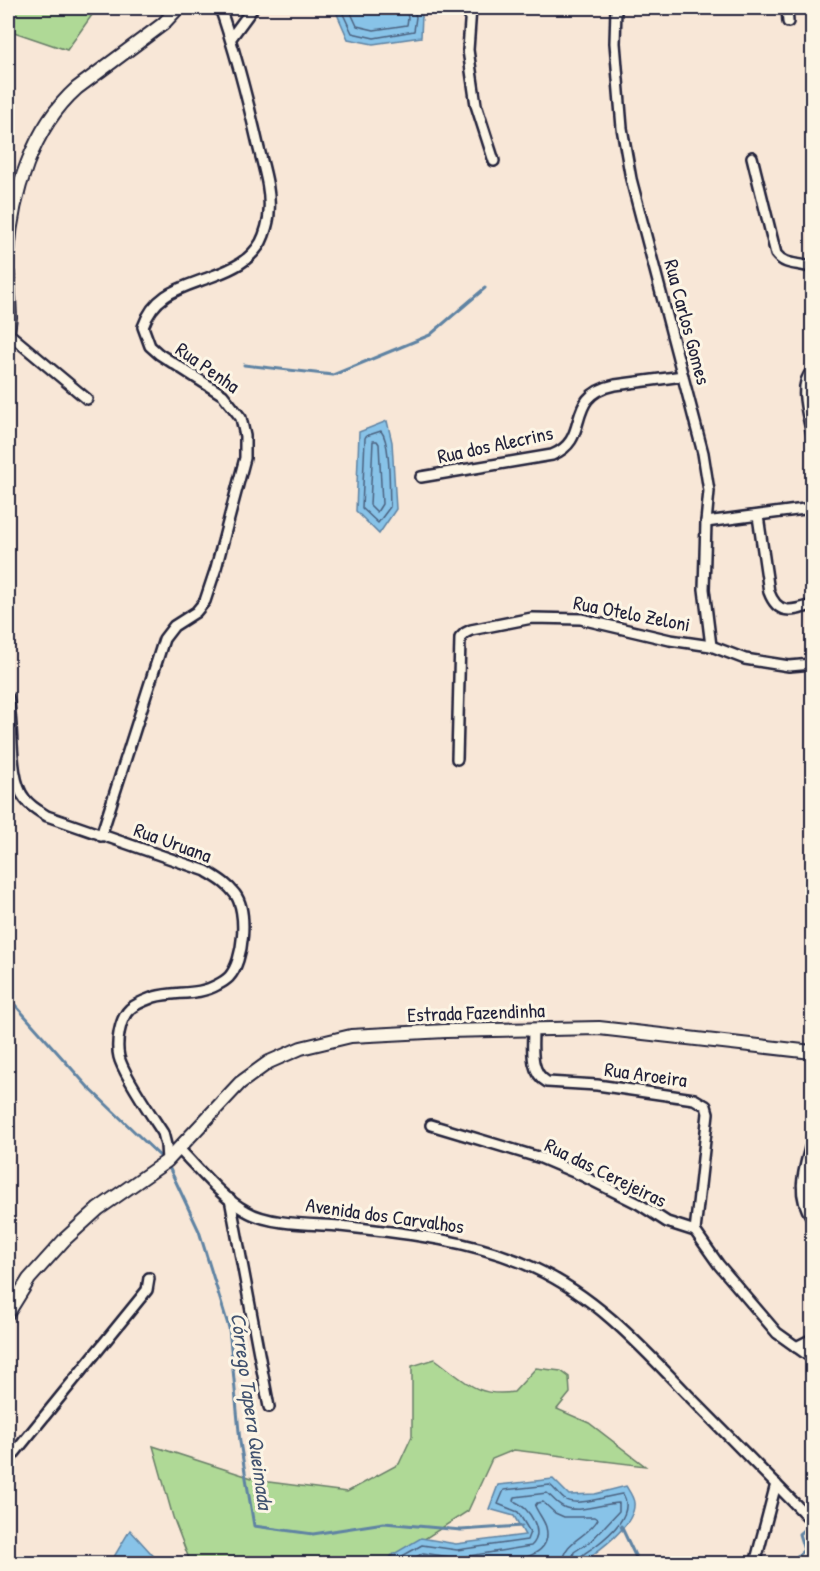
<svg xmlns="http://www.w3.org/2000/svg" width="820" height="1571" font-family="'Patrick Hand',sans-serif">
<style>
.green{fill:#afd996;stroke:#687e68;stroke-width:1.5}
.water{fill:#88c3e8;stroke:#5f83a3;stroke-width:1.5}
.lines{fill:none;stroke-linecap:round;stroke-linejoin:round}
.shore{stroke:#4b6280;stroke-width:1.5}
.stream{stroke:#5f83a3;stroke-width:3}
.minor-casing{stroke:#22223b;stroke-width:14}
.tertiary-casing{stroke:#22223b;stroke-width:16}
.minor{stroke:#fcf5e5;stroke-width:9}
.tertiary{stroke:#fcf5e5;stroke-width:12}
.labels{text-anchor:middle;dominant-baseline:central;stroke-width:6;stroke-linejoin:round;paint-order:stroke}
.street-label{font-size:20px;fill:#22223b;stroke:#fcf5e5}
.water-label{font-size:21px;font-style:italic;fill:#41526f;stroke:#fcf5e5}
</style>
<rect width="100%" height="100%" fill="#f8e7d7"/>
<filter id="ink" filterUnits="userSpaceOnUse"><feTurbulence type="fractalNoise" baseFrequency=".0167" numOctaves="2"/><feDisplacementMap in="SourceGraphic" scale="12" xChannelSelector="R" yChannelSelector="G"/><feConvolveMatrix kernelMatrix="1 2 1 2 8 2 1 2 1" color-interpolation-filters="sRGB"/></filter>
<g filter="url(#ink)">
<!-- green -->
<g class="green">
<path d="M8,8H97L67,50L8,30Z"/>
<path d="M435,1359C464,1380 476,1398 514,1392L536,1368L561,1371L569,1377L570,1393L557,1409L589,1423L645,1466L514,1450L492,1459L468,1511L387,1563L191,1564L173,1517L153,1446L261,1481L347,1492L399,1464L412,1436V1366Z"/>
</g>
<!-- water -->
<g class="water">
<path d="M338,8H418L422,15L421,37L373,44L348,39L337,14Z"/>
<path d="M387,421L392,442L396,509L379,534L356,511L359,432Z"/>
<path d="M553,1479L569,1495L595,1494L626,1486C629,1491 634,1498 634,1503C636,1525 597,1552 581,1563H386L392,1555L421,1538L456,1544L525,1535L514,1516L489,1509L498,1485Z"/>
<path d="M130,1530L160,1563H113L115,1555Z"/>
</g>
<g class="lines">
<!-- shore -->
<g class="shore">
<path d="M344,8L343,14L352,33L374,38L414,31L416,17L413,8"/>
<path d="M351,8V13L357,26L374,30L407,25L408,18L406,8"/>
<path d="M381,431C391,443 389,489 390,507L378,523L362,508L365,438L366,436Z"/>
<path d="M373,441H377L379,444L382,504L377,512L370,505Z"/>
<path d="M394,1564L397,1559L422,1545L457,1550L527,1540L530,1532L518,1512L498,1504L504,1490L550,1485C555,1489 559,1495 564,1499C577,1508 609,1495 623,1494C635,1514 610,1535 594,1547C587,1552 579,1555 578,1564"/>
<path d="M405,1564L423,1553L457,1558L531,1546C546,1532 529,1508 514,1501L515,1497L547,1493C552,1497 556,1503 562,1506C576,1515 604,1503 619,1503V1511L592,1540L574,1552L571,1564"/>
<path d="M480,1564C502,1561 555,1562 546,1527C544,1520 538,1513 535,1506L537,1503L543,1502L555,1513L564,1517H595L598,1519C589,1537 563,1540 562,1564"/>
</g>
<!-- stream -->
<g class="stream">
<path d="M244,365L333,375L430,335L485,288"/>
<path d="M8,997L88,1087L164,1160"/>
<path d="M168,1165L199,1231L229,1328L240,1442L254,1526L313,1534L384,1523L461,1530L522,1526"/>
<path d="M621,1526L639,1564"/>
<path d="M797,1564L794,1559L804,1550L799,1534L807,1527"/>
</g>
<!-- minor casing -->
<g class="minor-casing">
<g id="minor">
<path d="M471,8L468,50L476,105L494,161"/>
<path d="M616,8L615,43L622,128L631,179L703,453L709,491L706,522L704,589L711,646"/>
<path d="M787,8L788,22"/>
<path d="M231,38L253,8"/>
<path d="M752,157L776,254C786,267 799,262 812,268"/>
<path d="M8,333L87,399"/>
<path d="M812,371C797,385 809,417 812,435"/>
<path d="M421,477L552,455C593,439 562,396 615,385L683,376"/>
<path d="M758,516L769,592C778,616 792,611 812,605"/>
<path d="M706,522L812,508"/>
<path d="M8,698C14,725 8,779 25,799C31,807 39,811 47,816L206,871C217,878 227,883 235,894C248,911 244,961 229,977C226,980 221,983 217,985C198,996 175,991 154,997C146,1000 137,1003 130,1009C119,1019 116,1044 119,1057C123,1074 152,1116 163,1133L166,1145L167,1161"/>
<path d="M457,759L460,638L465,633L471,630L532,618L581,619L670,640L711,646L745,659L789,666L812,664"/>
<path d="M101,836L164,639L174,626L196,612L205,601L216,568L245,458V436L241,418L223,395L159,354L150,346L143,327C155,292 182,288 213,276C232,269 250,261 261,242C265,234 269,221 269,212C271,191 264,169 259,149C248,101 236,53 220,8"/>
<path d="M533,1029C533,1047 529,1072 547,1082L597,1085L694,1099L706,1106L708,1113L695,1231"/>
<path d="M431,1125L541,1158L581,1175L639,1204L667,1222L695,1231"/>
<path d="M810,1148C803,1173 796,1195 812,1218"/>
<path d="M179,1149C199,1169 222,1198 246,1211C269,1225 312,1224 339,1226C405,1233 474,1240 534,1268C596,1296 642,1347 688,1395C729,1437 771,1479 812,1521"/>
<path d="M230,1199L269,1407"/>
<path d="M695,1231L719,1265L777,1333L812,1358"/>
<path d="M796,1347L812,1339"/>
<path d="M8,1461L147,1290L149,1278"/>
<path d="M755,1564L776,1484"/>
</g>
</g>
<!-- tertiary casing -->
<g class="tertiary-casing">
<g id="tertiary">
<path d="M8,253C12,195 32,128 77,88L163,24L178,8"/>
<path d="M8,274L10,317L8,333"/>
<path d="M8,1313L29,1279L65,1239L98,1209L167,1161L240,1083L269,1062L301,1048L351,1036L446,1031L599,1028L812,1052"/>
</g>
</g>
<!-- minor -->
<use href="#minor" class="minor"/>
<!-- tertiary -->
<use href="#tertiary" class="tertiary"/>
</g>
</g>
<g class="labels">
<!-- street labels -->
<g class="street-label">
<text transform="translate(688 322) rotate(75)">Rua Carlos Gomes</text>
<text transform="translate(208 367) rotate(35)">Rua Penha</text>
<text transform="translate(495 444) rotate(-12)">Rua dos Alecrins</text>
<text transform="translate(632 613) rotate(11)">Rua Otelo Zeloni</text>
<text transform="translate(173 842) rotate(20)">Rua Uruana</text>
<text transform="translate(476 1012) rotate(-2)">Estrada Fazendinha</text>
<text transform="translate(646 1074) rotate(8)">Rua Aroeira</text>
<text transform="translate(606 1172) rotate(26)">Rua das Cerejeiras</text>
<text transform="translate(385 1215) rotate(8)">Avenida dos Carvalhos</text>
</g>
<!-- water labels -->
<g class="water-label">
<text transform="translate(252 1411) rotate(82)">Córrego Tapera Queimada</text>
</g>
</g>
<!-- margin -->
<rect width="820" height="1571" fill="none" stroke="#fcf5e5" stroke-width="30"/>
<rect x="15" y="15" width="790" height="1541" fill="none" stroke="#22223b" stroke-width="2" filter="url(#ink)"/>
</svg>
